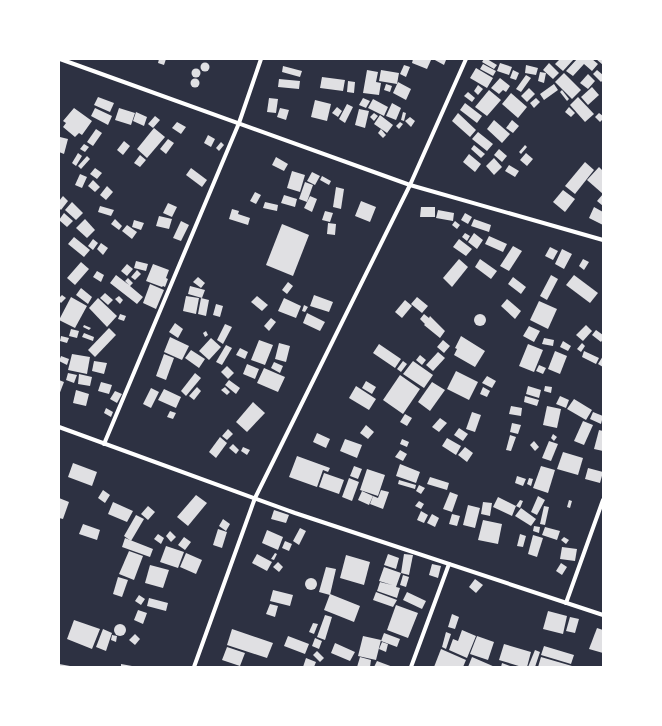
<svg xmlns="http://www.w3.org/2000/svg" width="662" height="726" font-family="Barlow,sans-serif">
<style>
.building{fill:#e0e0e3}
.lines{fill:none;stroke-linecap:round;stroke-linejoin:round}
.minor{stroke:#fff;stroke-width:4}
</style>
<rect width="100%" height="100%" fill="#2d3142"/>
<!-- building -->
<g class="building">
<path d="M159,59H166L164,65L158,63Z"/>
<path d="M413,59H429L431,60L427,69L412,63Z"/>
<path d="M433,59H445L446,60L444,65Z"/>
<path d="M484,59H487L497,65L494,69L482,62Z"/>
<path d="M560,59H574L563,71L555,64Z"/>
<path d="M577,59H592L598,64L592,71L584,64L573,76L566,71Z"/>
<path d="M596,59H603V65Z"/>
<circle cx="205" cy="67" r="4.5"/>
<path d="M500,63L512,67L509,75L497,71Z"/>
<path d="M549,63L559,73L553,79L543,70Z"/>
<path d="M483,64L496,71L493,76L480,69Z"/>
<path d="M404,65L410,67L406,77L400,74Z"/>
<path d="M526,65L538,68L536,75L525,73Z"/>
<path d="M283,66L302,71L300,77L282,72Z"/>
<path d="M476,68L493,78L487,88L470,78Z"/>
<circle cx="196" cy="73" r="4.5"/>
<path d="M367,70L378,72L376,82L381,83L379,95L363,93Z"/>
<path d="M381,70L399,73L397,84L379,81Z"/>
<path d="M513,70L519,73L516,80L510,78Z"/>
<path d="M597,70L603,75V80L601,82L593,74Z"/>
<path d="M540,72L546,73L544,83L538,81Z"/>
<path d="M564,73L581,90L572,99L555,82Z"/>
<path d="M588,74L595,81L588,89L580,83Z"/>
<path d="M526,75L531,78L521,92L516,89Z"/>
<path d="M322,77L345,80L343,91L320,88Z"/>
<path d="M500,78L510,86L506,92L503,90L499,94L491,88Z"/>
<circle cx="195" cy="83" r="4.5"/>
<path d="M279,79L300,81L299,89L278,87Z"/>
<path d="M348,81L355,82L354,93L347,92Z"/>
<path d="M398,82L411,89L406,100L393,93Z"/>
<path d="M386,84L392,86L390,92L384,90Z"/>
<path d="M554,84L558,90L544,100L540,94Z"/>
<path d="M478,85L483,89L478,95L474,91Z"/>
<path d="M592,87L599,95L588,105L581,97Z"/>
<path d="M529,88L535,94L527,102L521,96Z"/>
<path d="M489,90L501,100L487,116L475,107Z"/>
<path d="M562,90L569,99L567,101L560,92Z"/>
<path d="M468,92L475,98L472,102L464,96Z"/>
<path d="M511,93L527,107L518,118L502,104Z"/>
<path d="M98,97L114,103L110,112L94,105Z"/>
<path d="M578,97L594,114L585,122L570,105Z"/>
<path d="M269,98L278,99L276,113L267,112Z"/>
<path d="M363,98L370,101L366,108L359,105Z"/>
<path d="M536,98L540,102L534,108L530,103Z"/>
<path d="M373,99L388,107L384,116L368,108Z"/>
<path d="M315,100L331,104L327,121L311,117Z"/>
<path d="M392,103L401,108L396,120L386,116Z"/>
<path d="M465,103L482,116L477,123L460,110Z"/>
<path d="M347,104L353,107L345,123L339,119Z"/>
<path d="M337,107L342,111L338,117L332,113Z"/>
<path d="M569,107L575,113L571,117L565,112Z"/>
<path d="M74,108L92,121L82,135L79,133L75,137L63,127L66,123L63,121Z"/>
<path d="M95,108L112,116L108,125L91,116Z"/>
<path d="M119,108L135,113L131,125L115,120Z"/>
<path d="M280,108L289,110L286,120L277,117Z"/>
<path d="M359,109L369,111L365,128L355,125Z"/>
<path d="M136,112L147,117L144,126L133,121Z"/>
<path d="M403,112L406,113L404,121L401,120Z"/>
<path d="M374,113L378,116L374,121L370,117Z"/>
<path d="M458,113L476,130L470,137L452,121Z"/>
<path d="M599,113L603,116V119L600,122L595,117Z"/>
<path d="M380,115L393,125L387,133L374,124Z"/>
<path d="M155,116L160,120L153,128L148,124Z"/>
<path d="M410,117L415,121L411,127L405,121Z"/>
<path d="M494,120L510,134L502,143L487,129Z"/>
<path d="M512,120L519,126L513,133L506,128Z"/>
<path d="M177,122L186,127L181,134L172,128Z"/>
<path d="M400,122L403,124L399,129L396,126Z"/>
<path d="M154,128L165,137L147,158L137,149Z"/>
<path d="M96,129L102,133L93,146L87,142Z"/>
<path d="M381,129L386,135L383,138L378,133Z"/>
<path d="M478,132L493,144L487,151L472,139Z"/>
<path d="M208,135L215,139L211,147L204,143Z"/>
<path d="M60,137L68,139L64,154L59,152Z"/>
<path d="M168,139L174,143L166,154L160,149Z"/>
<path d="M124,141L130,146L123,155L117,150Z"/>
<path d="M221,142L224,145L219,151L216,148Z"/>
<path d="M84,144L89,147L85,152L80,149Z"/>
<path d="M474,145L485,154L481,158L471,149Z"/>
<path d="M525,145L527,147L521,154L519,152Z"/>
<path d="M499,149L507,156L502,162L494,155Z"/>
<path d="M78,153L82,156L76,166L72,163Z"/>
<path d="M526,153L533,159L527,166L520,160Z"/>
<path d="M469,154L481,164L475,172L463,162Z"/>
<path d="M140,155L146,160L140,167L134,163Z"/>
<path d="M87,156L90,159L81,169L78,166Z"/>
<path d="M276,157L288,164L284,171L272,165Z"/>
<path d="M494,158L502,167L494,175L486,166Z"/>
<path d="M585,162L594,170L575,194L565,186Z"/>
<path d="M509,165L519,171L515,177L505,171Z"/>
<path d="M599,167L603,171V194L587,180Z"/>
<path d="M95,168L102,173L97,179L90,174Z"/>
<path d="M191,168L207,180L202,187L186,175Z"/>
<path d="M292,171L305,175L300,192L287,188Z"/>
<path d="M312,172L320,176L315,185L307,181Z"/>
<path d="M80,174L87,177L82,188L75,185Z"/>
<path d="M322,176L331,181L329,185L320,180Z"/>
<path d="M93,180L100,187L95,192L88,186Z"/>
<path d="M305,182L313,185L307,202L299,199Z"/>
<path d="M107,186L113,192L106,200L100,195Z"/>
<path d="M336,187L344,189L341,209L333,207Z"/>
<path d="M563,190L575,199L565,212L553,202Z"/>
<path d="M255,192L261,195L256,204L250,201Z"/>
<path d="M603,194V206L597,201Z"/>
<path d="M284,195L297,199L295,207L281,203Z"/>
<path d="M63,196L68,201L61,210L59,208V201Z"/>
<path d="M310,196L317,199L312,212L304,208Z"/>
<path d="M361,201L376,207L370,222L355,216Z"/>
<path d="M72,202L83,213L76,220L65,210Z"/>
<path d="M265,202L278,205L277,211L263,208Z"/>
<path d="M168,203L177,207L172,217L163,213Z"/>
<path d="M100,206L114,210L111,216L98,212Z"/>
<path d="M421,207H435V217H420Z"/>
<path d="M594,207L603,212V225L589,218Z"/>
<path d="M232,209L239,211L238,214L250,218L248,225L229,219Z"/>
<path d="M438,210L454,213L453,221L436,218Z"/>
<path d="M325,211L333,213L330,222L322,220Z"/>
<path d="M64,213L73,221L67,227L59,220Z"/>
<path d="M465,213L472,217L468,224L461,220Z"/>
<path d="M159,216L172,219L169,229L156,226Z"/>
<path d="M85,219L95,230L87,238L76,228Z"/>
<path d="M115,219L122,226L119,230L111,224Z"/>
<path d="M474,219L491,225L489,232L471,226Z"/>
<path d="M134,220L144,223L141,230L132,227Z"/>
<path d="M181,221L189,225L181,241L173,238Z"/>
<path d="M455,221L460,225L457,229L452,225Z"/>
<path d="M328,223L336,224L335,235L327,234Z"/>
<path d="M282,224L309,235L293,276L266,265Z"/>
<path d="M127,225L137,232L132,239L122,231Z"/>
<path d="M465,233L470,236L467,241L462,237Z"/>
<path d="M474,233L483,240L477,249L468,242Z"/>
<path d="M489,236L507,244L503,252L485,244Z"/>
<path d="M74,237L90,250L84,257L68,244Z"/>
<path d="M93,239L98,243L93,250L88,246Z"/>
<path d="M459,239L472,249L466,256L453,247Z"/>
<path d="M101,243L108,248L103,255L97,249Z"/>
<path d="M513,246L522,251L509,271L500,266Z"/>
<path d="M550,247L558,251L553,260L545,256Z"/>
<path d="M562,249L572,254L564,269L555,264Z"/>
<path d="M459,259L468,267L452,287L443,278Z"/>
<path d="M480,259L497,271L491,279L475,267Z"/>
<path d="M583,259L589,262L584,270L579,266Z"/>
<path d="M136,261L148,264L146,271L134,268Z"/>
<path d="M81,262L89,269L75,285L67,278Z"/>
<path d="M127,264L133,269L127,276L121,271Z"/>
<path d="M153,264L169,270L166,278L168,279L165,287L163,286L162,287L146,281Z"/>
<path d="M137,270L141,274L135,280L131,277Z"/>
<path d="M97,271L104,275L101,282L93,277Z"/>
<path d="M116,275L129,285L125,281L128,278L133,283L130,286L143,297L137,304L110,283Z"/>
<path d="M551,275L558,279L547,300L540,296Z"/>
<path d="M574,275L598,293L590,303L566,285Z"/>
<path d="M198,277L205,283L201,288L193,282Z"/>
<path d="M513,277L526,287L521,294L508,284Z"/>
<path d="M288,282L293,286L287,294L282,290Z"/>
<path d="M150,284L164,290L156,309L143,303Z"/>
<path d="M190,286L205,290L202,298L188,294Z"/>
<path d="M81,288L92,297L88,304L76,295Z"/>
<path d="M105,293L113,300L108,305L100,298Z"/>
<path d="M62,295L66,298L61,303L59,301V298Z"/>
<path d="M314,295L333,302L329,312L310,306Z"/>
<path d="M119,296L123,300L120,304L115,299Z"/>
<path d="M186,296L199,298L196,314L183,311Z"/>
<path d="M257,296L268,305L262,311L251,302Z"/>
<path d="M71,297L87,306L75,328L59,320Z"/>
<path d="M417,297L428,306L422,313L411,304Z"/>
<path d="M98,298L117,316L107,327L89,308Z"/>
<path d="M201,298L209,300L206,316L198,314Z"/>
<path d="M284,298L301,306L296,318L278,311Z"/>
<path d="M507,299L521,311L515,319L501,306Z"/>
<path d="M405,300L412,306L402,318L395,312Z"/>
<path d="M539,301L557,309L548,329L530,320Z"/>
<path d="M216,304L223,306L220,317L213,315Z"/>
<path d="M304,305L308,307L305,312L302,311Z"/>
<path d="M307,313L325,322L320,331L303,323Z"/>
<path d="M120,314L126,316L124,321L118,319Z"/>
<path d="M424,314L429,318L430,316L445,331L440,338L424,325L425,324L420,319Z"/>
<circle cx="480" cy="320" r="6"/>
<path d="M271,318L276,322L269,331L264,326Z"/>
<path d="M175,323L183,329L178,338L169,332Z"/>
<path d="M225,324L232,327L223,344L217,340Z"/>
<path d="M84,325L91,328L89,330L83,327Z"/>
<path d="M586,325L592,331L583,341L576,335Z"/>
<path d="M529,326L540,331L534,342L523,336Z"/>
<path d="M109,328L116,335L95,357L88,350Z"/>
<path d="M71,329L79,331L77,338L69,336Z"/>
<path d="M596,330L603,335V339L601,342L592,335Z"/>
<path d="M206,331L208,335L205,337L203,333Z"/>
<path d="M84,333L94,337L93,341L82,337Z"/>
<path d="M61,336L69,338L67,343L60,341Z"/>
<path d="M461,336L485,351L475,367L454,355L457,349L455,348Z"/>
<path d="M170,337L189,346L182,360L164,352Z"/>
<path d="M211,338L221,347L209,360L199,351Z"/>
<path d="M544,338L554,340L553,346L542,344Z"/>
<path d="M259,340L273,345L265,365L251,360Z"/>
<path d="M443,340L450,346L444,353L437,347Z"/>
<path d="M563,341L571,346L568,351L560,347Z"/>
<path d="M279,343L290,346L286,362L275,359Z"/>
<path d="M582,343L585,346L581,352L577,349Z"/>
<path d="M379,344L401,359L395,368L373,353Z"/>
<path d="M528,344L543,350L534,372L519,366Z"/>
<path d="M226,345L232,348L222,365L216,362Z"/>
<path d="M240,348L248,352L245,359L236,355Z"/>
<path d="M191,350L205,359L199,368L185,358Z"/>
<path d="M555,351L567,356L560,374L548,369Z"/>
<path d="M584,351L599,358L596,364L582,357Z"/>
<path d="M438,352L445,358L433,371L426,365Z"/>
<path d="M72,354L90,357L87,374L68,370Z"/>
<path d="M164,354L174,358L166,380L156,376Z"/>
<path d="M420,355L426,360L422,365L416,360Z"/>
<path d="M61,356L69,359L67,365L59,361Z"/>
<path d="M603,356V367L598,364Z"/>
<path d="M94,361L107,363L104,374L92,371Z"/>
<path d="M403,361L407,364L401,372L397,369Z"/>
<path d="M413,361L433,375L424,388L403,374Z"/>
<path d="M274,362L283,366L280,373L271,368Z"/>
<path d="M247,364L259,369L255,379L243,374Z"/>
<path d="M539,365L546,368L543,374L536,371Z"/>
<path d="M227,366L234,373L228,379L221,372Z"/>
<path d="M264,368L285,377L278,392L257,383Z"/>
<path d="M456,371L478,382L469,400L447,389Z"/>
<path d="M68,373L77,375L74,383L66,380Z"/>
<path d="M195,373L201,378L186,396L181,391Z"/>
<path d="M79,374L92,377L90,386L78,384Z"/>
<path d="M400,375L420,389L403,414L383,400Z"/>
<path d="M487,376L496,381L492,388L482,383Z"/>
<path d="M59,380L64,382L59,395Z"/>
<path d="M229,380L240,388L236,394L225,385Z"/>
<path d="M366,381L376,387L372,394L362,388Z"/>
<path d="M101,382L112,385L109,394L98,391Z"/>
<path d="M432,382L445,390L430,411L418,402Z"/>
<path d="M356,386L376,399L369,410L349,398Z"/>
<path d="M528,386L541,390L539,398L526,394Z"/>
<path d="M545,386L552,387L551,393L544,391Z"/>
<path d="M197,387L201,391L194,400L189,396Z"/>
<path d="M225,387L230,392L227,395L221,390Z"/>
<path d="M483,387L490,391L487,397L480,394Z"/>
<path d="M151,388L159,392L151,408L143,404Z"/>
<path d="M164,389L181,397L176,408L158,400Z"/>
<path d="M76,390L89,394L86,406L73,403Z"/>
<path d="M115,391L122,394L117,403L110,399Z"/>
<path d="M525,396L539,400L537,406L524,402Z"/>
<path d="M560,396L569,400L566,408L556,404Z"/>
<path d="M574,399L592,410L586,420L567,409Z"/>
<path d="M253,402L265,413L247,432L236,422Z"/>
<path d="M511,406L522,408L521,416L509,414Z"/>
<path d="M547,406L561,409L557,428L543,425Z"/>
<path d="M106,408L113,412L111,417L104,413Z"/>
<path d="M170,411L176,413L173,419L167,417Z"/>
<path d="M472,412L481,415L475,432L466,429Z"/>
<path d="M593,412L603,416L601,424L590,419Z"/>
<path d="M405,414L412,418L407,426L400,422Z"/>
<path d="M440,418L447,423L439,432L432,427Z"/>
<path d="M583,421L593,425L584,445L574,441Z"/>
<path d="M512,423L521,425L518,434L510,432Z"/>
<path d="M366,425L374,432L368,439L360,433Z"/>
<path d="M459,428L468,434L463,441L454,435Z"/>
<path d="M228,429L233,434L227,440L222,436Z"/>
<path d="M599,430L603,431V451L594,449Z"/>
<path d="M317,433L330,439L326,448L313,442Z"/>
<path d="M553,434L557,437L554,441L551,438Z"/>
<path d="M510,435L516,437L511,451L506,450Z"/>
<path d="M220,437L227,443L216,458L209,452Z"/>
<path d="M447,438L461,446L456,455L442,446Z"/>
<path d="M345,439L362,445L357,458L340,451Z"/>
<path d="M402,439L409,442L407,447L400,444Z"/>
<path d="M534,441L539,447L535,451L530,445Z"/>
<path d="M549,441L558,444L551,461L542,458Z"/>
<path d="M233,444L239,450L236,454L229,448Z"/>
<path d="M243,447L250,450L247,455L241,451Z"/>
<path d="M465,447L473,453L467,462L458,455Z"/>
<path d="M400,450L407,454L403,461L395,457Z"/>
<path d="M563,452L583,458L578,475L557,469Z"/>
<path d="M297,456L330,468L328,472L323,470L317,487L289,477Z"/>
<path d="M73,463L97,472L92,486L68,477Z"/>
<path d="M400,464L420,472L416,483L396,476Z"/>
<path d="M354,466L362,469L358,479L350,476Z"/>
<path d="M541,466L555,470L548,493L533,488Z"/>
<path d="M588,468L603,472L600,483L585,479Z"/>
<path d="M367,469L385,475L378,496L360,490Z"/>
<path d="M324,473L344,480L339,494L319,487Z"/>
<path d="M517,476L526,479L523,486L515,483Z"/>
<path d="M430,477L449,483L447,490L427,484Z"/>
<path d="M349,478L359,482L352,501L342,497Z"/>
<path d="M529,478L533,479L531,486L527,484Z"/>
<path d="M399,480L416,485L415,489L398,484Z"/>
<path d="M419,485L425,488L421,494L416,491Z"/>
<path d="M103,490L110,495L105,503L98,498Z"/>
<path d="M381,490L389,492L383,509L370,504L373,496L378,498Z"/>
<path d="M362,491L373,496L369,505L358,500Z"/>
<path d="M450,492L458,495L452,512L443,509Z"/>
<path d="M196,495L207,503L188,526L177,517Z"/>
<path d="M538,496L545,500L537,515L531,512Z"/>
<path d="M498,497L516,506L512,516L493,507Z"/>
<path d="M59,498L69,502L63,519L59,518Z"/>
<path d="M520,500L523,501L520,508L516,506Z"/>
<path d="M569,500L572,501L570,508L567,507Z"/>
<path d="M419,501L424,504L421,509L415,506Z"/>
<path d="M113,502L133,511L127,522L108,514Z"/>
<path d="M483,502L492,503L490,516L481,514Z"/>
<path d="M468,505L480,508L475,528L463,525Z"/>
<path d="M148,506L155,512L148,520L141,514Z"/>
<path d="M544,506L549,507L545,525L540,524Z"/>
<path d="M521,508L536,519L531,526L515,516Z"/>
<path d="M274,510L289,515L286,523L271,519Z"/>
<path d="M421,511L428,515L424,523L417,520Z"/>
<path d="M432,514L439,518L435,527L427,523Z"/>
<path d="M452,514L460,516L457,526L449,524Z"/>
<path d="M136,515L144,519L131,541L124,536Z"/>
<path d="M223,519L230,524L226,531L219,526Z"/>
<path d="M483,520L502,524L498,544L478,540Z"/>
<path d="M83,524L100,530L97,540L79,534Z"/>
<path d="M534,526L540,527L539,533L533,531Z"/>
<path d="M545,527L560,531L557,540L542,535Z"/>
<path d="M300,528L306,531L299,545L293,541Z"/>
<path d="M218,529L227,532L222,548L213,545Z"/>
<path d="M267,530L283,537L278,550L262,543Z"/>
<path d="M170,531L176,537L171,542L166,536Z"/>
<path d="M158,534L164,538L161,544L154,539Z"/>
<path d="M520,534L526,536L523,547L517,546Z"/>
<path d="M533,535L543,538L537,557L528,554Z"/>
<path d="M184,537L191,542L185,550L178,545Z"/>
<path d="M564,537L569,540L566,544L561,540Z"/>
<path d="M125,538L153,549L150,557L122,547Z"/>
<path d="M285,541L292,544L289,551L282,548Z"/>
<path d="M166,546L184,552L178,568L160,562Z"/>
<path d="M562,547L577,549L575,561L560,559Z"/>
<path d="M129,551L143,556L134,580L119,574Z"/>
<path d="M186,553L202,560L196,574L180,567Z"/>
<path d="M275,553L277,554L274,560L271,559Z"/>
<path d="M257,554L272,562L267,571L252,563Z"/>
<path d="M388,554L399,558L396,569L384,565Z"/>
<path d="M404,554L413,555L409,575L401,573Z"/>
<path d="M346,555L370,562L364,585L340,578Z"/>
<path d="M278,562L283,567L279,572L273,567Z"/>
<path d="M561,563L567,567L562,575L556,571Z"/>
<path d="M432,564L441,566L438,578L429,575Z"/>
<path d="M150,565L169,570L163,588L145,583Z"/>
<path d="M326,567L336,569L330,595L319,592Z"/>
<path d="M384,567L401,573L396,587L400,588L397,598L377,591L380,582L392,585L379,581Z"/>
<path d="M403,575L409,577L406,587L400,585Z"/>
<path d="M118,577L128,580L122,597L113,594Z"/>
<circle cx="311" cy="584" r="6"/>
<path d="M475,579L483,585L476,593L469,587Z"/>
<path d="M273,590L293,595L290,606L270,601Z"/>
<path d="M376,592L397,600L393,607L373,600Z"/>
<path d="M407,592L426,601L422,609L403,600Z"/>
<path d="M330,594L360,606L354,622L324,610Z"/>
<path d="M139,595L145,599L141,605L135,601Z"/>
<path d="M149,598L168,603L166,611L147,606Z"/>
<path d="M270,604L278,606L275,617L266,614Z"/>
<path d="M396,605L418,613L408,638L387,630Z"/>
<path d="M138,610L147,613L143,624L134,620Z"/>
<path d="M548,611L567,616L563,634L543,629Z"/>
<path d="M452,614L459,617L455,629L448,627Z"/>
<path d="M325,615L332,617L325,640L317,637Z"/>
<path d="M570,617L579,619L575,633L566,631Z"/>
<path d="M74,620L100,629L92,649L67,639Z"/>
<path d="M313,623L318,624L314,634L309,632Z"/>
<circle cx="120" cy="630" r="6"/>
<path d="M597,628L603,630V653L589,649Z"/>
<path d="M103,629L112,633L106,651L96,647Z"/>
<path d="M232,629L273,643L267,658L227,645Z"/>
<path d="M462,630L476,636L467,658L449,650L453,639L458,641Z"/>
<path d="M446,632L451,634L446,649L442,647Z"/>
<path d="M384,633L400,639L397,647L381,641Z"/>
<path d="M135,634L140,639L135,645L129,640Z"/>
<path d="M112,635L117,636L116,642L111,640Z"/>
<path d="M288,636L309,644L305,654L284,646Z"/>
<path d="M363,636L381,640L376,660L358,656Z"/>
<path d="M477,636L494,642L488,660L470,654Z"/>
<path d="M315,638L322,641L319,649L312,646Z"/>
<path d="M382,642L388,644L386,652L379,649Z"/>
<path d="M335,643L355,652L350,661L331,653Z"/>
<path d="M504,644L531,652L527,667H522L499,660Z"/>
<path d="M544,646L574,655L571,664L541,655Z"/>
<path d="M227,647L245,653L240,666L222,660Z"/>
<path d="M441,649L466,660L463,667H434Z"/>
<path d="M535,650L540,652L535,667H528Z"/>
<path d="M317,651L324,658L320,662L313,655Z"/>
<path d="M360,657L371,660L370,667H357Z"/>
<path d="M472,657L495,667H468Z"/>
<path d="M541,657L572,666V667H538Z"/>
<path d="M306,658L316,662L314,667H303Z"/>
<path d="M377,661L393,667H374Z"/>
<path d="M502,663L513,667H501Z"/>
<path d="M59,664L70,666V667H59Z"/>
<path d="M121,664L132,666V667H121Z"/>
</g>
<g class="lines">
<!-- minor -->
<g class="minor">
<path d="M60,59L410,185L603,240"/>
<path d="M59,427L295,513L603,615"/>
<path d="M104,444L239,123L261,59"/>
<path d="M566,603L603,500"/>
<path d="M194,667L255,498L410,185L466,59"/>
<path d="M411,667L449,564"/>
</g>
</g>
<!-- border -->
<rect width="662" height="726" fill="none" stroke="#ffffff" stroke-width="120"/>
</svg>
